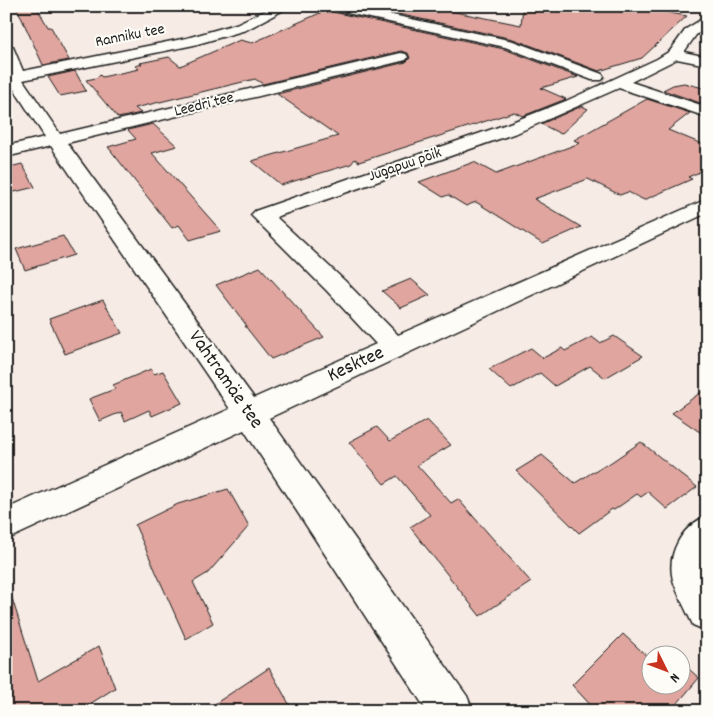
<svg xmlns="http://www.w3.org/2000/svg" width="713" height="717" font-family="Dekko,sans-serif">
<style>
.building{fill:#dfa59e;stroke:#1c1c1c}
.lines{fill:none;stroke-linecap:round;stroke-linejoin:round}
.minor-casing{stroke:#1c1c1c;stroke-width:3}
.minor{fill:#fdfcf7;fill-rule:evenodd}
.labels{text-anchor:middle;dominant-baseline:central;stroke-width:4;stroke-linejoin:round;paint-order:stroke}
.far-street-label{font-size:16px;fill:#1c1c1c;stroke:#fdfcf7}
.street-label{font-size:20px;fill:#1c1c1c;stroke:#fdfcf7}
</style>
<rect width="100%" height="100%" fill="#f7ebe5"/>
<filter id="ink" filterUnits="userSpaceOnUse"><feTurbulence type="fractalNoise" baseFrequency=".02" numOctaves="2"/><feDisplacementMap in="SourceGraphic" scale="10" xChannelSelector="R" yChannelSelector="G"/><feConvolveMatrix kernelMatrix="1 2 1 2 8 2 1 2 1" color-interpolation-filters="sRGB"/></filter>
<g filter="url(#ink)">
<!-- building -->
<g class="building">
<path d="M16,6H36L48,27H51L69,60L43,65Z"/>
<path d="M361,6H425L521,25L523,6H632L687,16L642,58L599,71L513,39Z"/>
<path d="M329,9L333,12L504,49L578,77L541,88L566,99L523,116L514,112L359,162L355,159L351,164L281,185L252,161L338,136L277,94L406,62L410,58L408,53L401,51L263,84L255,79L135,108L141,113L118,118L86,80L96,78L100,75L102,77L139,69L135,66L142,64L140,63L169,57L180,66L240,40L252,43Z"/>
<path d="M75,71L86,91L60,96L48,77Z"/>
<path d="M684,83L707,89V101L703,104L663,90L673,85Z"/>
<path d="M647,99L690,113L668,130L707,146V169L688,177L692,179L644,200L628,192L620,195L588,179L534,199L581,227L543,244L476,202L466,206L448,195L443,197L419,182L474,162L496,174L580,143L574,140Z"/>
<path d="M582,106L588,109L561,134L541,124Z"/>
<path d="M153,124L177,146L152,153L221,231L190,240L179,225L172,228L108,147L136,139L128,130Z"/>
<path d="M22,164L35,187L6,194V168Z"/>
<path d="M63,236L74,255L25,270L16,249Z"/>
<path d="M260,267L324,337L271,359L245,326H247L216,285Z"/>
<path d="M411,279L430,295L401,308L382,291Z"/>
<path d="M103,300L122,333L65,354L49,319Z"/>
<path d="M614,336L643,356L605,378L590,366L555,386L540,373L511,389L489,369L531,348L543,358L562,348L565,351L592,337L600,343Z"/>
<path d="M151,369L154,374L163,371L182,403L152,416L149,410L125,421L121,412L100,421L89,399L115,389L113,385Z"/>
<path d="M707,388V437L672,413Z"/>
<path d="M427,420L451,445L417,465L451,503L458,499L531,582L480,616L410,527L430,515L397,476L384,484L349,442L377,427L390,441Z"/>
<path d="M641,442L697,487L667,509L648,492L641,497L637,494L614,510L612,509L579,533L516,471L542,455L575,483L606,464L607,465Z"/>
<path d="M228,489L249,526L208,573L193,582L213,623L186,639L135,525L178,504Z"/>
<path d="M11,595L38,681L99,646L115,688L79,711H6V596Z"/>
<path d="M623,634L650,659V684H680V661L699,678L671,711H596L572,685Z"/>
<path d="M269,668L293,711H204Z"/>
</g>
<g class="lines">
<!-- minor casing -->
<g class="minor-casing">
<g id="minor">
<path d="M275,6H291L246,30L194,45L23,80L60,134L401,53L406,54L408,57L406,60L67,143L254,398L376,344L327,291L251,215L255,211L507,124L566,101L657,59L670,51L686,29L707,16V26L696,35L684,52L707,57V65L677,59L631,82L707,107V117L619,88L519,132L276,217L345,281L398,335L707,199V213L269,418L467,696L473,711H427L244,430L6,540V509L230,409L51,146L6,157V146L45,137L10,83H6V74L9,71L6,65V43L13,47L23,71L187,38L236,24Z"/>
<path d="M327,6H351L513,41L602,74L604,77L602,80H592L505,47L333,10Z"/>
<path d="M707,516V631L693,625C687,612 679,597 674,583C665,556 681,526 707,516Z"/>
</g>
</g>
<!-- minor -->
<use href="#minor" class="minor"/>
</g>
</g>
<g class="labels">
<!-- far-street labels -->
<g class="far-street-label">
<text transform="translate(130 36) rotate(-11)">Ranniku tee</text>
<text transform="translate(204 105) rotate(-14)">Leedri tee</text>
<text transform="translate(405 165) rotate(-19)">Jugapuu põik</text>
</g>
<!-- street labels -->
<g class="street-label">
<text transform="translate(356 365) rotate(-25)">Kesktee</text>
<text transform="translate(225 380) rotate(55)">Vahtramäe tee</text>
</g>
</g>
<!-- margin -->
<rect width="713" height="717" fill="none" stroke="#fdfcf7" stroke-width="25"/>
<rect x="12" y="12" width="688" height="692" fill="none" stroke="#1c1c1c" stroke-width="2" filter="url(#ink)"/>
<!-- north arrow -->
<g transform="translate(666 670) rotate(132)"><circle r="24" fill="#fdfcf7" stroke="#a3a29f"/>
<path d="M0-4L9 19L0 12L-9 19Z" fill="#c8321e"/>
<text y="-8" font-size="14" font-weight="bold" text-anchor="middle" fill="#1c1c1c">N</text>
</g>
</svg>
